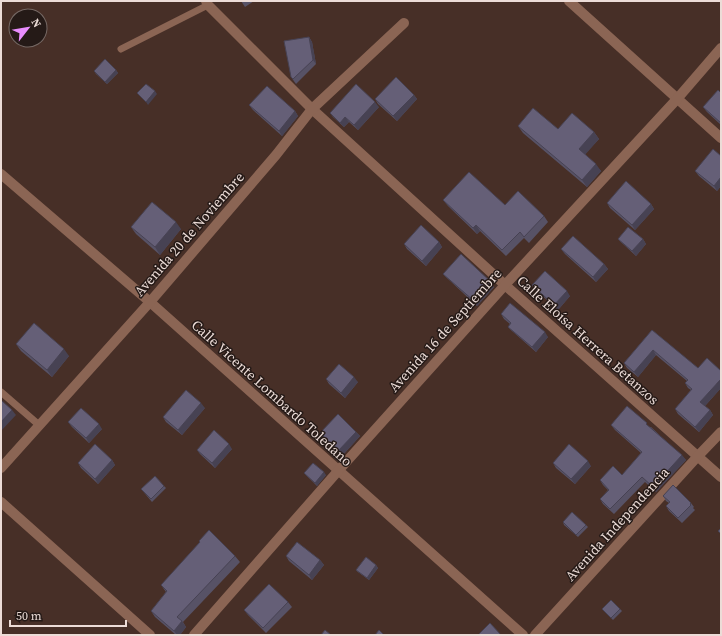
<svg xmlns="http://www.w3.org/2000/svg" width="722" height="636" font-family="'Source Serif 4',serif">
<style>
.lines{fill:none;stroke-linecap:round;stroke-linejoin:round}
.service{stroke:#8b6554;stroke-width:7}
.minor{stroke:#8b6554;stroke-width:10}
.wall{fill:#575266}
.shaded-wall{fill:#474253}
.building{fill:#655f77;stroke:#474253}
.labels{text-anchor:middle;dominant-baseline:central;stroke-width:3;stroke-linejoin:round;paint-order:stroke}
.street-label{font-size:14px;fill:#ecdcd7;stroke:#251a17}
</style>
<rect width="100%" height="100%" fill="#472f27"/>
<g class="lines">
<!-- service -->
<g class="service">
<path d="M121,49L208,5"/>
<path d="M1,392L39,425"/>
</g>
<!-- minor -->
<g class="minor">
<path d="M206,1L208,5L312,109L505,285L721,477"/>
<path d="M569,1L721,138"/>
<path d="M1,174L150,302L523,635"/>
<path d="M1,468L150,302L276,155L312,109L404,23"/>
<path d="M1,502L150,635"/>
<path d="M194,635L338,471L505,285L677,99L721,48"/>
<path d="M535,635L698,456L721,432"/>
</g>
</g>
<!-- wall -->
<g class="wall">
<path d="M241,1H254L245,7Z"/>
<path d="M309,37L312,42L316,64L296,84L291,77Z"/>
<path d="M116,70L118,73L107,84L96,74L94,71Z"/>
<path d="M721,93V125L707,112L703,107Z"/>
<path d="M414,95L417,99L397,121L378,104L375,99Z"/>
<path d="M249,105L295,111L298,116L282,136L253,110Z"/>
<path d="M379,107L358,130L349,122L344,127L333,117L330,113Z"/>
<path d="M518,126L594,132L599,139L585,154L601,171L587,187L523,133Z"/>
<path d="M721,156V186L717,191L699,176L695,171Z"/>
<path d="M443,200L505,205L544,216L548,222L529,243L524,238L506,256L480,231L477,234L448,206Z"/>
<path d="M607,203L651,204L654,209L635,230L610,208Z"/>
<path d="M131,227L181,229L160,255L136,234Z"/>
<path d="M618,239H643L646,244L636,256L622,243Z"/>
<path d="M439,242L442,247L426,266L407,249L404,244Z"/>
<path d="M561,249L604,264L608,269L596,282L565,254Z"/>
<path d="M443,274L494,287L477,306L447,278Z"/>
<path d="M532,285L570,296L558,310L536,290Z"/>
<path d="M501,314L548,337L536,352L512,331L508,327L510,324L504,319Z"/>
<path d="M652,330L721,388L705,406L710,410L713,415L699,432L678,414L675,409L691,390L688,388L685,383L687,381L656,355L638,377L627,368L624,363Z"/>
<path d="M16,344L69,356L52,377L21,351Z"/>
<path d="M326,379L358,382L345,398L329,384Z"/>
<path d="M205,408L182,435L166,422L163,417Z"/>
<path d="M68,422L102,429L89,443L72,427Z"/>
<path d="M611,425L651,427L686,460L656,492L645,482L614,514L603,504L600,499L608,490L603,485L600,480L622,475L641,453L615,430Z"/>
<path d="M356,432L360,436L342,456L323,438L320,433Z"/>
<path d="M232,449L215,468L200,454L197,450Z"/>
<path d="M112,460L115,465L98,484L81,468L78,463Z"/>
<path d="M553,463L591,466L575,484L556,468Z"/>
<path d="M304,473L326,475L317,486Z"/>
<path d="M164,486L166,488L152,502L141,489Z"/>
<path d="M663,496L691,503L694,507L693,508L695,510L682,523L669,511L666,506L669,503L666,501Z"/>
<path d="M563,522L586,525L588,527L578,537L564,525Z"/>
<path d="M199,541L235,556L240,562L183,622L186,627L180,635H176L155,617L151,611L166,592L161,585L200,543Z"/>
<path d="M286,556L320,560L324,565L312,580L289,561Z"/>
<path d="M376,565L378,568L369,580L358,572L356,570Z"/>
<path d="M288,602L292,607L266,633L248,615L244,610Z"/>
<path d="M602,609H620L622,611L613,620Z"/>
</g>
<!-- shaded-wall -->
<g class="shaded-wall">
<path d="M309,37L312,42L316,64L313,60Z"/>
<path d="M116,70L118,73L107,84L105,82Z"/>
<path d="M155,91L157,94L148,105L146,102Z"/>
<path d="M414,95L417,99L397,121L393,116Z"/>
<path d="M375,102L379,107L358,130L354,125Z"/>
<path d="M295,111L298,116L282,136L279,131Z"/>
<path d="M345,117L349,122L344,127L340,123Z"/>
<path d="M594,132L599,139L584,156L579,149Z"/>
<path d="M596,164L601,171L587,187L582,180Z"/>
<path d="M721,177V186L717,191L714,186Z"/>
<path d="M651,204L654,209L635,230L632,225Z"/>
<path d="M176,222L181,229L160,255L155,247Z"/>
<path d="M476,225L480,231L477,234L473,228Z"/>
<path d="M643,239L646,244L636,256L632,251Z"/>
<path d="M439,242L442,247L426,266L422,261Z"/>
<path d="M604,264L608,269L596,282L593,277Z"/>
<path d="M491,282L494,287L477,306L474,301Z"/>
<path d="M567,291L570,296L558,310L554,305Z"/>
<path d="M545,332L548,337L536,352L532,347Z"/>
<path d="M64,349L69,356L52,377L47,370Z"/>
<path d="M653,350L656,355L638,377L634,372Z"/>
<path d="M354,377L358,382L345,398L341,393Z"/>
<path d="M721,379V388L704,407L700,402Z"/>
<path d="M201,403L205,408L182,435L178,430Z"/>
<path d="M12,410L16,415L1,431V422Z"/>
<path d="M710,410L713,415L699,432L695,427Z"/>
<path d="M99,424L102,429L89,443L86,438Z"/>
<path d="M356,432L360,436L342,456L338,451Z"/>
<path d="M229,444L232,449L215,468L212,463Z"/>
<path d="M682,455L686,460L656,492L653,487Z"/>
<path d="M112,460L115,465L98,484L95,479Z"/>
<path d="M588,461L591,466L575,484L571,479Z"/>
<path d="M324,472L326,475L317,486L315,483Z"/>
<path d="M320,560L324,565L312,580L309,575Z"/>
<path d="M376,565L378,568L369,580L367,578Z"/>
<path d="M182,621L186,627L180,635H177L174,631Z"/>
</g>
<!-- building -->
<g class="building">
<path d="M309,37L313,60L293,79L291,77L284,41Z"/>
<path d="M105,59L116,70L105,82L94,71Z"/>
<path d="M396,77L414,95L393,116L375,99Z"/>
<path d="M146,84L155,91L146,102L137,93Z"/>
<path d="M356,84L375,102L354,125L345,117L340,123L330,113Z"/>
<path d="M267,86L295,111L279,131L249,105Z"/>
<path d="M718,90L721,93V123L703,107Z"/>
<path d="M533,108L558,129L572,113L594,132L579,149L596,164L582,180L518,126Z"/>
<path d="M713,149L721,156V177L714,186L695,171Z"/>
<path d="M469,172L505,205L518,191L544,216L524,237L520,232L502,250L476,225L473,228L443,200Z"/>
<path d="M626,181L651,204L632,225L607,203Z"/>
<path d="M152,202L176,222L155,247L131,227Z"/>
<path d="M421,225L439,242L422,261L404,244Z"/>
<path d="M628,227L643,239L632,251L618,239Z"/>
<path d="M573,236L604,264L593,277L561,249Z"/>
<path d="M461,254L491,282L474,301L443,274Z"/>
<path d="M545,271L567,291L554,305L532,285Z"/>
<path d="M510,303L545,332L532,347L508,327L511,323L501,314Z"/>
<path d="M34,323L64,349L47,370L16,344Z"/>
<path d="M652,330L698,368L707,358L721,371V379L700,402L710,410L695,427L675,409L692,389L685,383L688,380L653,350L634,372L624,363Z"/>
<path d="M339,364L354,377L341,393L326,379Z"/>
<path d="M186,390L201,403L178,430L163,417Z"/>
<path d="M1,400L12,410L1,422Z"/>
<path d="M627,406L647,423L646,424L682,455L653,487L642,477L610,509L600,499L609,490L600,480L613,466L622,475L642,452L611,425Z"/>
<path d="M81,408L99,424L86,438L68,422Z"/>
<path d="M338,414L356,432L338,451L320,433Z"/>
<path d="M214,430L229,444L212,463L197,450Z"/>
<path d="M95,444L112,460L95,479L78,463Z"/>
<path d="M569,444L588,461L571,479L553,463Z"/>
<path d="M313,463L324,472L315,483L304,473Z"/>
<path d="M155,476L164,486L151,499L141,489Z"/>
<path d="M673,485L691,503L690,504L691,505L678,518L666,506L670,502L663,496Z"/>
<path d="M572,512L586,525L576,535L563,522Z"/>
<path d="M721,528V534L718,531Z"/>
<path d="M209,530L235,556L177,617L182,621L174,631L151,611L167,591L161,585L200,542L199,541Z"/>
<path d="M297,542L320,560L309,575L286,556Z"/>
<path d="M366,557L376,565L367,578L356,570Z"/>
<path d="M269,584L288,602L263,628L244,610Z"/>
<path d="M611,600L620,609L611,618L602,609Z"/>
<path d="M490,623L501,635H478Z"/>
<path d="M325,630L331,635H321Z"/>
<path d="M379,630L384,635H375Z"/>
</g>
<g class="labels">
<!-- street labels -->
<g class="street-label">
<text transform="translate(189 234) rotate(-49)">Avenida 20 de Noviembre</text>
<text transform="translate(445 330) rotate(-48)">Avenida 16 de Septiembre</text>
<text transform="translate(588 340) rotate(42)">Calle Eloísa Herrera Betanzos</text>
<text transform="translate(272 393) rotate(42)">Calle Vicente Lombardo Toledano</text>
<text transform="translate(617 524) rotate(-48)">Avenida Independencia</text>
</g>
</g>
<!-- border -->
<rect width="722" height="636" fill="none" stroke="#ecdcd7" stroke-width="4"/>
<!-- north arrow -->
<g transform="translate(28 28) rotate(59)"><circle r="19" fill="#251a17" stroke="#756864"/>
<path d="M0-3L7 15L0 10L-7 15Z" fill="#e98dfe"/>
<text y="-6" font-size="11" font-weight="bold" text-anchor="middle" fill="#ecdcd7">N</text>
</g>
<!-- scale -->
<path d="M10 620v6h116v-6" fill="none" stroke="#ecdcd7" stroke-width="2"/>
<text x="16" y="620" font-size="12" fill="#ecdcd7" stroke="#251a17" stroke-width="3" paint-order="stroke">50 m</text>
</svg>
